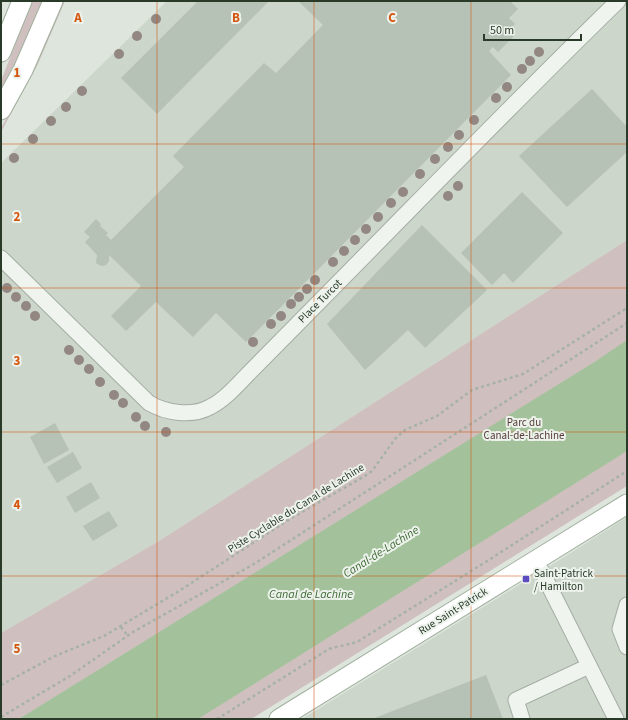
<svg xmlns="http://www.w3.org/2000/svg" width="628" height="720" font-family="'Source Sans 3',sans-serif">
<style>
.built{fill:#ccd6cb}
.green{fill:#cfc0bf}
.water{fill:#a3c29b}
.building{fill:#b6c2b5}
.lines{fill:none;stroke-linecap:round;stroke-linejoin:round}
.minor-casing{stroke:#a4aea3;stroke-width:17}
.major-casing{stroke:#a0b09e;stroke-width:21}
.path{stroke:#a8b1a7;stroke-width:2.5;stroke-dasharray:3 3;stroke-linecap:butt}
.minor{stroke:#f0f4ef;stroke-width:15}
.major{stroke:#fff;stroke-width:19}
.tree{fill:#938782}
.grid{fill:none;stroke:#d5560f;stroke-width:1;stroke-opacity:0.55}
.poi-dot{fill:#5c4cc0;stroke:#edf3ec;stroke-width:1.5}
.labels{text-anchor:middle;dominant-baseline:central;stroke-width:4;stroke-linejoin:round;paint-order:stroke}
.street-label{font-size:11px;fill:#293a28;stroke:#edf3ec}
.park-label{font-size:11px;fill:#553a37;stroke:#edf3ec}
.poi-label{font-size:11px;fill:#293a28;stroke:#edf3ec;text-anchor:start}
.water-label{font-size:12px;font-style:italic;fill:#3f6a36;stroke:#edf3ec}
.grid-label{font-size:13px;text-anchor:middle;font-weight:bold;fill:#d5560f;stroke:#edf3ec;stroke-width:4;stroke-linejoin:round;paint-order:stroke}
</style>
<rect width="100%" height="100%" fill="#dee5dd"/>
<!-- built -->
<g class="built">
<path d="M167,1H627V240L159,541L1,633V163Z"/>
<path d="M627,517V719H302L574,551Z"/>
</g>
<!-- green -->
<g class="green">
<path d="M32,1H45L1,94V81Z"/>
<path d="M62,1H65L38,64L1,132V128L15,103Z"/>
<path d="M627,240V486L251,719H1V633L159,541Z"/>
</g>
<!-- water -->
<path class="water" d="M627,340V451L198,719H19L596,361Z"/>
<!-- building -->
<g class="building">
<path d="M198,1H269L157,114L121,78Z"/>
<path d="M298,1H510L518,9L509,18L515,24L508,30L514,36L498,52L493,47L489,51L511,75L246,342L216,313L193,337L156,302L126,331L111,316L141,286L109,255V261L106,265L101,266L96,263L97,255L85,242L90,237L84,232L96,219L101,224L100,226L108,233L106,235L111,240L184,167L173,156L264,63L276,73L323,25Z"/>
<path d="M592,89L627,127V152L567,207L519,156Z"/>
<path d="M522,192L563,233L513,283L504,273L492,285L461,253Z"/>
<path d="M422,225L487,290L425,348L408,330L365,370L327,324Z"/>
<path d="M55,423L69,450L44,464L30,437Z"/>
<path d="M73,452L82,468L57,483L47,467Z"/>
<path d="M91,482L100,498L75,513L66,497Z"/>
<path d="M109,511L118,526L93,541L83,526Z"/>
<path d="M486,675L503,719H372Z"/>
</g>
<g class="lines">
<!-- minor casing -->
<g class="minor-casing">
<g id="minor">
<path d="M1,258L149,403C166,413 192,417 210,407C226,399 239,383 251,371C276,346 301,320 326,295C423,197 519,97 618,1"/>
<path d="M534,562L541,570L616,719"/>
<path d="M627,605L620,629L627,647"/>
<path d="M522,719L516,700L589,666"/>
</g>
</g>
<!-- major casing -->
<g class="major-casing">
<g id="major">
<path d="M1,52L22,1"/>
<path d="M1,110L23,70L53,1"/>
<path d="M279,719L627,504"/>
</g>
</g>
<!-- path -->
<g class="path">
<path d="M121,627L128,636"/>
<path d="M1,685L55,656L104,636L179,591L293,517L365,476L372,471L395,439L405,430L437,416L472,390L523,374L627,308"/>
<path d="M1,717L70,676L133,632L254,564L627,323"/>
<path d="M217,719L329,649L357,642L492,558L627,471"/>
</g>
<!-- minor -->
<use href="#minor" class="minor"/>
<!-- major -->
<use href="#major" class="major"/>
</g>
<!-- trees -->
<g class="tree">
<circle cx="156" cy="19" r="5"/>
<circle cx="137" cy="36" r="5"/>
<circle cx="539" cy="52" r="5"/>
<circle cx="119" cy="54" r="5"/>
<circle cx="530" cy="61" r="5"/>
<circle cx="522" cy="69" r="5"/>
<circle cx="507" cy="87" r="5"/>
<circle cx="82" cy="91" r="5"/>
<circle cx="496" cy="98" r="5"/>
<circle cx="66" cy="107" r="5"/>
<circle cx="474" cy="120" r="5"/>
<circle cx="51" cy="121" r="5"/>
<circle cx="459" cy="135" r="5"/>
<circle cx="33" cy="139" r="5"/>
<circle cx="448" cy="147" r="5"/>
<circle cx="14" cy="158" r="5"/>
<circle cx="435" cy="159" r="5"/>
<circle cx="420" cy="174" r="5"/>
<circle cx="458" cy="186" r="5"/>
<circle cx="403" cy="192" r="5"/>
<circle cx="448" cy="196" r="5"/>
<circle cx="391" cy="203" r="5"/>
<circle cx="378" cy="217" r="5"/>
<circle cx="366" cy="229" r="5"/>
<circle cx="355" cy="240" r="5"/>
<circle cx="344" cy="251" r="5"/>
<circle cx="333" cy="262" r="5"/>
<circle cx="315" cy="280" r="5"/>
<circle cx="7" cy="288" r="5"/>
<circle cx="307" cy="289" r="5"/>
<circle cx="16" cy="297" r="5"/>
<circle cx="299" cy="297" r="5"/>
<circle cx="291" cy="304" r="5"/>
<circle cx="26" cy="306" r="5"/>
<circle cx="35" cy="316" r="5"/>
<circle cx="281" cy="316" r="5"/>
<circle cx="271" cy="324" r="5"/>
<circle cx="253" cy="342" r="5"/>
<circle cx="69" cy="350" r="5"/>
<circle cx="79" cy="360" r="5"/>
<circle cx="89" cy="369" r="5"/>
<circle cx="100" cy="382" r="5"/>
<circle cx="114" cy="395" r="5"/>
<circle cx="123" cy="403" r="5"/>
<circle cx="136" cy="417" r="5"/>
<circle cx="145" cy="426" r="5"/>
<circle cx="166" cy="432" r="5"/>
</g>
<!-- grid -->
<path class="grid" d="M157,1V719M314,1V719M471,1V719M1,144H627M1,288H627M1,432H627M1,576H627"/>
<!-- markers -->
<rect class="poi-dot" x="522" y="575" width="8" height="8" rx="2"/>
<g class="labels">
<!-- street labels -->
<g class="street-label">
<text transform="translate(320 301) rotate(-45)">Place Turcot</text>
<text transform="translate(296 508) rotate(-32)">Piste Cyclable du Canal de Lachine</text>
<text transform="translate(453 611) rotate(-32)">Rue Saint-Patrick</text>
</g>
<!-- park labels -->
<g class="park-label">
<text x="524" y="422">Parc du<tspan x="524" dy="13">Canal-de-Lachine</tspan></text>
</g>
<!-- poi labels -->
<g class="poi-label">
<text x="534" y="573">Saint-Patrick<tspan x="534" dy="13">/ Hamilton</tspan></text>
</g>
<!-- water labels -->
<g class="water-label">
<text transform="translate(381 552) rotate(-32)">Canal-de-Lachine</text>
<text x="311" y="594">Canal de Lachine</text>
</g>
</g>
<g class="grid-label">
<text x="78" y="22">A</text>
<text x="236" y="22">B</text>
<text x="392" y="22">C</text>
<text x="17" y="77">1</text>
<text x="17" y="221">2</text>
<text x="17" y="365">3</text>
<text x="17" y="509">4</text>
<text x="17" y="653">5</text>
</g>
<!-- border -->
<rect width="628" height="720" fill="none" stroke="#293a28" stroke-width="4"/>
<!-- scale -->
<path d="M484 34v6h97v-6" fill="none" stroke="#293a28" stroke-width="2"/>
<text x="490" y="34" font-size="12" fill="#293a28" stroke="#edf3ec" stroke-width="3" paint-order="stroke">50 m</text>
</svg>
